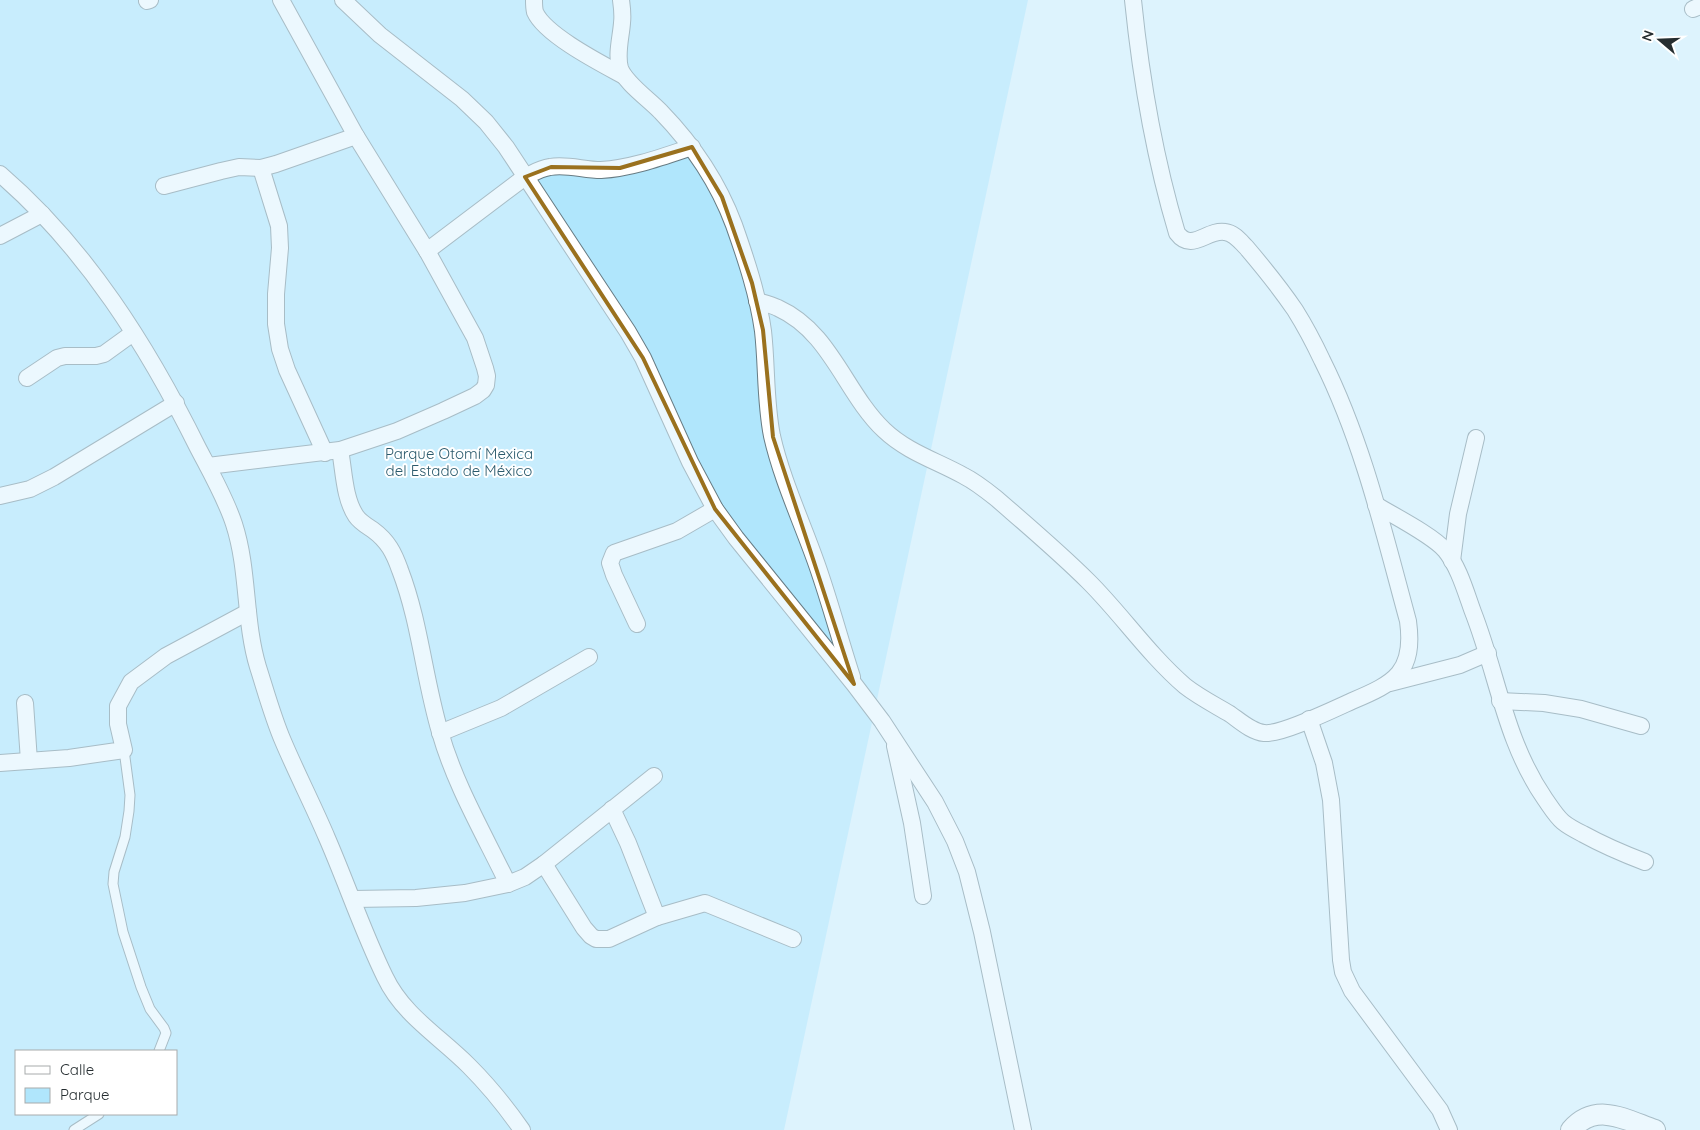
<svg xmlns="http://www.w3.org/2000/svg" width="1700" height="1130" font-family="Quicksand,sans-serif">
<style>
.green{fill:#b0e6fc;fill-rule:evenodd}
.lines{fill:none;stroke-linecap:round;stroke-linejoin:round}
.service-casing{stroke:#687c84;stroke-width:11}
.minor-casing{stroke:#687c84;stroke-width:18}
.tertiary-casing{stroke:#687c84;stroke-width:22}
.service{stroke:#fff;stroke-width:9}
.minor{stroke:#fff;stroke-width:16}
.tertiary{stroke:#fff;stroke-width:20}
.marked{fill:none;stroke:#9a711e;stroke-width:4;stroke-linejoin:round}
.labels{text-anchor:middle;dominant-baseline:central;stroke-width:4;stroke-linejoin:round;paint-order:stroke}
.park-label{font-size:15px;fill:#2b5a6c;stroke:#fff}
</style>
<rect width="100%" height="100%" fill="#ddf3fd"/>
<!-- green -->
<path class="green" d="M0,0H1028L784,1130H0ZM16,1051H176V1114H16Z"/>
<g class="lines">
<!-- service casing -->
<g class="service-casing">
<g id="service">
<path d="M124,750L130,795L129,811L125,837L114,872L113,884L123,932L141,987L150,1009L164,1028L166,1033L159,1051"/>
<path d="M74,1130L99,1114"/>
</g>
</g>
<!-- minor casing -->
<g class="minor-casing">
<g id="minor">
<path d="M343,0L380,35L462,99L486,122L506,147L628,332L643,358L690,462L715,509L736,538L854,684L882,721L935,802L955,841L967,872L982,932L1023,1130"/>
<path d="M534,0C534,4 534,8 535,12C545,35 602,64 624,76"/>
<path d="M621,0C622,7 623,15 622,23C621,37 616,54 620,68C625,83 650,100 661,112C693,145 718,182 734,225C746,259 758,295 763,331C767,366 765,401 772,436C782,480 802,522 817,565C830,602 840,640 852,677"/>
<path d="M147,1L150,0"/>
<path d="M1693,9L1700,6"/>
<path d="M261,168L279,226L280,248L276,294V324L280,349L287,370L325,453"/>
<path d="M0,174C86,248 148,347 198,448C210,471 226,499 234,524C249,570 244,621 258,667C266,692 273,718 283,741C297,774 313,805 327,838C347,884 363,932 385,977C403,1015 439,1036 469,1066C488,1085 506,1107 522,1130"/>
<path d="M164,186L221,171L239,167L261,168L276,164L356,136"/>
<path d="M0,236L42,214"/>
<path d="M427,251L525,177C533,173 541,168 550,167C567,164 584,170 601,170C632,168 662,157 692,147"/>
<path d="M757,301C764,303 772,305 778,308C831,332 845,393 884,430C907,452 937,461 964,476C976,482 987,491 997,499C1028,526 1060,553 1089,582C1122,615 1149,655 1185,686C1199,697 1215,705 1230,714C1240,721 1252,732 1264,733C1281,735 1334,709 1352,701C1395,683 1415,672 1408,621C1384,533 1363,442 1322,360C1314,343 1305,326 1295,310C1280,288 1263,267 1246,247C1240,241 1234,233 1225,232C1207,229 1192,253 1177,233C1154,156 1141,79 1133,0"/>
<path d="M27,378L57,358L65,356H96L104,354L133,333"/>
<path d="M340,450C344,471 344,498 356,516C360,522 367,526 373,530C388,541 394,553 400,570C420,622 424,678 440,732C455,785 484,834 508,884"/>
<path d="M208,466L340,450L397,431L443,411L475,396L483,390L486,385L487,376L485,368L475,338L427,251L356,136L281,0"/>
<path d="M0,496L30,489L54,477L176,403"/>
<path d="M1376,505C1394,516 1432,535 1445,550C1459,567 1466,593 1473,612C1498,676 1505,741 1545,799C1550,806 1556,816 1563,822C1569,827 1577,831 1583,834C1603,845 1624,854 1645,862"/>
<path d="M1452,561L1458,514L1476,438"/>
<path d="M637,624L614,575L610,563L614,553L677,531L715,509"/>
<path d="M1390,683L1460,665L1488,653"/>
<path d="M1500,701L1544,703L1581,709L1641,726"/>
<path d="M25,703L29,761"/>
<path d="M1309,719L1324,763L1331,800L1341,960L1343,972L1352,991L1440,1110L1449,1130"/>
<path d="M440,733L501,708L589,657"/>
<path d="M895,746L912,823L923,896"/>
<path d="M0,763L69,758L124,750L118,724V706L131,682L166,656L248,612"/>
<path d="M612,809L628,843L657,917"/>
<path d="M544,864L584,928L591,936L596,939H609L657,917L705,903L793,939"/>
<path d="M353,899L416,898L465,893L508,884L525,877L544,864L654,776"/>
</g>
</g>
<!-- tertiary casing -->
<g class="tertiary-casing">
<path id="tertiary" d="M1571,1130C1596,1101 1626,1120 1655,1130"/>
</g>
<!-- service -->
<use href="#service" class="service"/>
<!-- minor -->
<use href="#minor" class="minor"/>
<!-- tertiary -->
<use href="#tertiary" class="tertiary"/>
</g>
<!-- marked area -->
<path d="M0 0H1700V1130H0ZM692,147L722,197L752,283L763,330L773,437L854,684L715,509L643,358L525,177L551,167L620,168Z" fill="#ddf3fd" fill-opacity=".55" fill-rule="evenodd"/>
<path class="marked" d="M692,147L722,197L752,283L763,330L773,437L854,684L715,509L643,358L525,177L551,167L620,168Z"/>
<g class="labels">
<!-- park labels -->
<g class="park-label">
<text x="459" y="453">Parque Otomí Mexica<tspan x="459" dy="17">del Estado de México</tspan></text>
</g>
</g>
<!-- legend -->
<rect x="15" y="1050" width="162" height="65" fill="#ffffff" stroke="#a8abac"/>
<rect x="25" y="1066" width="25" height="8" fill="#ffffff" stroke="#a8abac"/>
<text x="60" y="1075" font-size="15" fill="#252d30">Calle</text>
<rect x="25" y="1088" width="25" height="15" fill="#b0e6fc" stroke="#a8abac"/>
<text x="60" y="1100" font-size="15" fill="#252d30">Parque</text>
<!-- north arrow -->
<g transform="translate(1660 40) rotate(289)" stroke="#ffffff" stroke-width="4" paint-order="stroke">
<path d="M0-4L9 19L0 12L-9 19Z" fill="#252d30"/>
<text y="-8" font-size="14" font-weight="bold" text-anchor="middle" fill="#252d30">N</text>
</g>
</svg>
